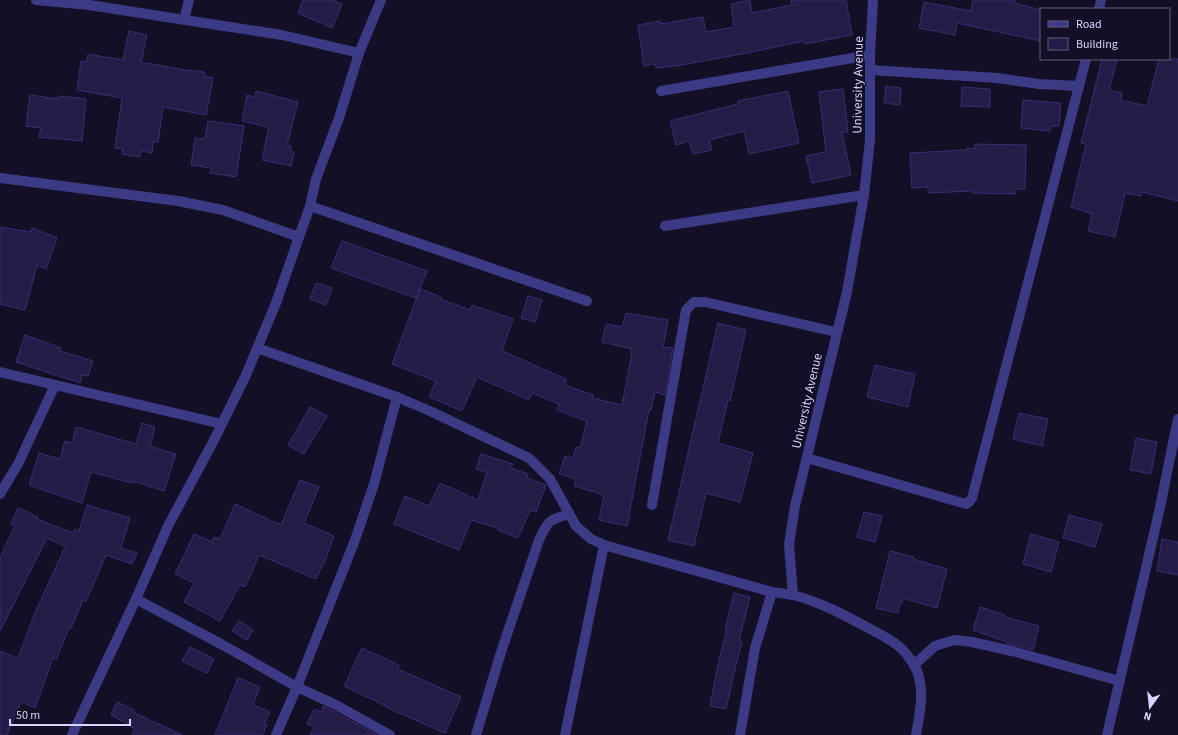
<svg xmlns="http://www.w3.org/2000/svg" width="1178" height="735" font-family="'Source Sans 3',sans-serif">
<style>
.building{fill:#241b47;stroke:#3b2d73}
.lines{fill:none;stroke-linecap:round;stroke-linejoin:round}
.minor{stroke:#3d3a85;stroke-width:10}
.labels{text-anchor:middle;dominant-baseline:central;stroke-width:3;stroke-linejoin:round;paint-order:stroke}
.street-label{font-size:13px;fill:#d9d4ff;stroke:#130f26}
</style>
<rect width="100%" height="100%" fill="#130f26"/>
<!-- building -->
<g class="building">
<path d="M303,0H333L342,4L332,28L298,13Z"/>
<path d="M750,0L752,13L792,5L791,0H846L852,35L805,44L804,41L742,54L676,66L656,68L655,64L644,66L638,25L661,21V24L703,17L706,32L734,27L731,4Z"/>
<path d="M973,0H1015V3L1041,10V41L957,23L955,35L919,28L924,2L971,11Z"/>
<path d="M129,31L147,35L141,62L190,71V70L204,72V76L213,78L206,115L163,107L158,142H153L152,153L141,151L140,157L122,154L123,149L115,148L122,98L77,90L81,61L87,62L88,54L123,60Z"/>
<path d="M1102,59H1117L1109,90L1122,93L1121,100L1147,106L1159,59H1178V201L1142,192L1141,196L1125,193L1115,237L1088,231L1092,214L1071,207L1086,144L1081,143Z"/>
<path d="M886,86L901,88L900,105L884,103Z"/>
<path d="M962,87L990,89V107L961,106Z"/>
<path d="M843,89L848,132H842L851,175L812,183L806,156L826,152L819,92Z"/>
<path d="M256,91L298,102L287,145L291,146L290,151L294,152L291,166L262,160L269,127L242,121L247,95L254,97Z"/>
<path d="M788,91L799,143L749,154L744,131L709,140L712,150L693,154L689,141L676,145L670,121L738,104V101Z"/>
<path d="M30,95L58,99L59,96L86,99L82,141L39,137L41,128L26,126Z"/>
<path d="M1023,100L1061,103L1059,126H1051L1050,131L1021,128Z"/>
<path d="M208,121L244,126L236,177L210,173L211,168L191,165L195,138L205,139Z"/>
<path d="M975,144L1026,145L1025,189H1016L1015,194L972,193V191L928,193V187L912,188L910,153L967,150V148L975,149Z"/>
<path d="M0,227L31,232L32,228L57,238L46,269L37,265L25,310L0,304Z"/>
<path d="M342,241L427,271L416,298L331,268Z"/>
<path d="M316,283L332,288L326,305L310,299Z"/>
<path d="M420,289L441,297L440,299L470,310L472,305L513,319L502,351L566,379L565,385L593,395L592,398L622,405L632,353H631L632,349L602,342L606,324L622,327L626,313L668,320L663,347L673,348L665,395L655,392L651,410H649L627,526L599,520L604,495L574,486L576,479L559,474L565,456L573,458L576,447L580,448L587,421L557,410L559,404L532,393L529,400L477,377L462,411L429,397L436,381L392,364Z"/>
<path d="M528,296L542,300L535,322L521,318Z"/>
<path d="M718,323L746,330L730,401L728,400L718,443L753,453L740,502L706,493L694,546L668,540Z"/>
<path d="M25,335L61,348L60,351L93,361L88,376L82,375L80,383L16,362Z"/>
<path d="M875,365L915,374L908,407L867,397Z"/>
<path d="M310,407L327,416L304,454L288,445Z"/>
<path d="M1019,413L1048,419L1042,446L1013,439Z"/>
<path d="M142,423L155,427L150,446L176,454L164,491L133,481L132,483L91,472L82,503L29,485L39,453L60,459L65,441L72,443L76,427L136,444Z"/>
<path d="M1136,438L1157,442L1151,474L1130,470Z"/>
<path d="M481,454L513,464L511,468L528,474L527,478L546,485L536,512L530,510L518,538L498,530V528L471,520L459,550L394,524L405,496L429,506L440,483L478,500L487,472L476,469Z"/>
<path d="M300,480L319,487L304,523L334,536L323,566H322L316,579L259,555L245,587L240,585L220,621L184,602L194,583L175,574L194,534L212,542L214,537L220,539L235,504L281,525Z"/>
<path d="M87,505L130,518L121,548L137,553L132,564L106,555L86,601L83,600L71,628H69L56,660L53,658L35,708L21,702L7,735H0V651L18,658L35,613L65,547L47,538L0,631V558L15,525L11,524L18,508L38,517L37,519L73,533L75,529L79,531Z"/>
<path d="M864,512L882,516L875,542L857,537Z"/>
<path d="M1069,515L1102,524L1095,547L1063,538Z"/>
<path d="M1031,534L1059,542L1051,572L1023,564Z"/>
<path d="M1162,539L1178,542V575L1157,571Z"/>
<path d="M890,551L914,557L913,559L947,569L937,608L903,598L902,603L900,602L898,613L876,608Z"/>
<path d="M734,593L750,597L739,641L742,642L736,665L726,709L710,706L719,660L727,630H725Z"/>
<path d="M980,607L1005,615L1004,617L1039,626L1033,650L1006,643L1007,642L973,630Z"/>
<path d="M239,621L253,630L247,640L232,631Z"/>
<path d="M190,647L214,659L207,673L182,661Z"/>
<path d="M362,648L399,665L398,669L461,697L445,733L386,707V706L344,686Z"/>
<path d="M238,678L260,687L253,705L270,712L264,724L267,725L263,735H215Z"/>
<path d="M117,702L134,710L133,712L182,735H132L135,729L130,726V725L111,715Z"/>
<path d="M323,706L333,711L377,735H310L314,727L307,724L314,709L321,712Z"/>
</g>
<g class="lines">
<!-- minor -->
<g class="minor">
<path d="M36,0L89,5L282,35L359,53"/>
<path d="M873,0L870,55V140L864,195L847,292L795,506L789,544L793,595C821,602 848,617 874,631C883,636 894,641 902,649C909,656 917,668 919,677C924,696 919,717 916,735"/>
<path d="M1099,9L1101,0"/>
<path d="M184,20L189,0"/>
<path d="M871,70L997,78L1039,84L1079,86"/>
<path d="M661,91L870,55"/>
<path d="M0,178L178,201L223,210L299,237L310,206L316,179L339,118L359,53L381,0"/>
<path d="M310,206L587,301"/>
<path d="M665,226L864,195"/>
<path d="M257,348L397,397L432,412L529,458L550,479L576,526L591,539L604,545L772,592L793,595"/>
<path d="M0,372L222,424"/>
<path d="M807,458L966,504L969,502L972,498L1086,59"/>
<path d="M0,494L18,464L55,385"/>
<path d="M652,505L686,310L694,302H705L836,332"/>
<path d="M136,599L221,644L297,687L336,705L390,735"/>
<path d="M914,665L935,646L954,640L972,642L1012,651L1120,681"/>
<path d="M72,735L136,599L168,526L213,442L246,375L276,303L299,237"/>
<path d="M276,735L297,687L355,540L374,484L397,397"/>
<path d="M476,735L502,649L539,540C548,520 549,520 569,514"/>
<path d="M565,735L604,545"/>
<path d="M740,735L755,648L772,592"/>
<path d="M1107,735L1159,512L1178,419"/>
</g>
</g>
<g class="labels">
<!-- street labels -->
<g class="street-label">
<text transform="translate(858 85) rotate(-89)">University Avenue</text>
<text transform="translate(807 401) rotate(-77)">University Avenue</text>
</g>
</g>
<!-- legend -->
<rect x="1040" y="8" width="130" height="52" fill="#130f26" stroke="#625e7d"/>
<rect x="1048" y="21" width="20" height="6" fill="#3d3a85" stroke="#625e7d"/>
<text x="1076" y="28" font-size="12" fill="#d9d4ff">Road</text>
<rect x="1048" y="38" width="20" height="12" fill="#241b47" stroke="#625e7d"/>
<text x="1076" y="48" font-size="12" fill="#d9d4ff">Building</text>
<!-- north arrow -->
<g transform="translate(1150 707) rotate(195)" stroke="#130f26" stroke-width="3" paint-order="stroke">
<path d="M0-3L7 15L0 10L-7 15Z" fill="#d9d4ff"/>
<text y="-6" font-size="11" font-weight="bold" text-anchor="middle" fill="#d9d4ff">N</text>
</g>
<!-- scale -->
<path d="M10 719v6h120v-6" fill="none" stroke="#d9d4ff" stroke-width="2"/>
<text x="16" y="719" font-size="12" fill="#d9d4ff" stroke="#130f26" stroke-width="3" paint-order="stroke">50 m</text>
</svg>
